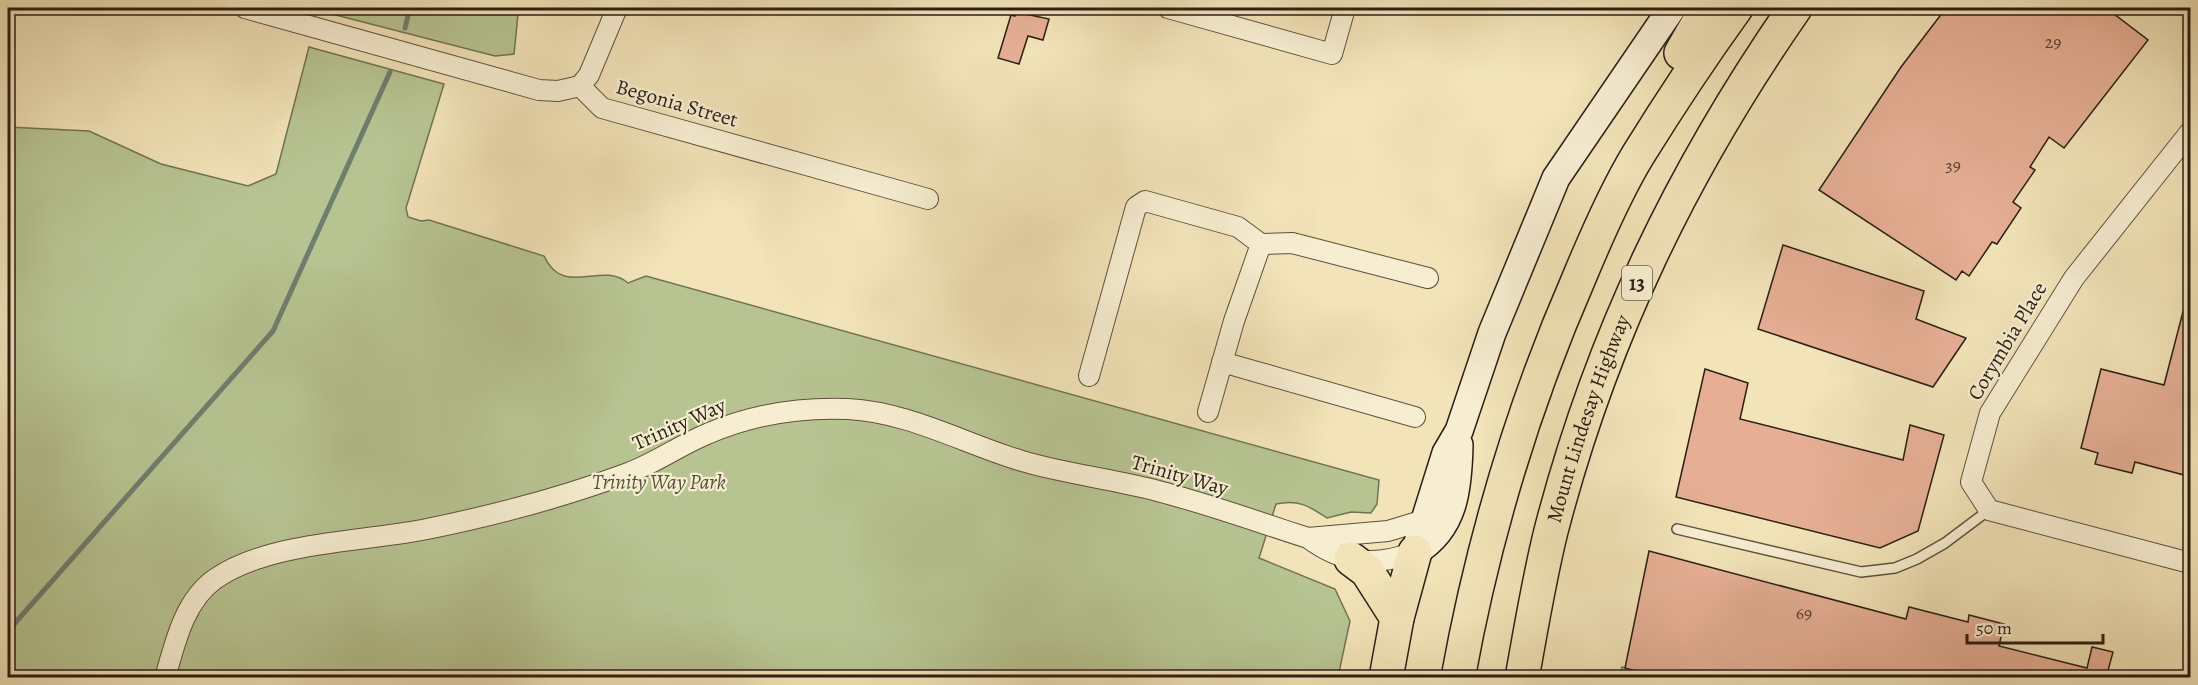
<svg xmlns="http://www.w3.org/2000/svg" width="2198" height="685" font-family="Alegreya,serif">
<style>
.green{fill:#b7c492;stroke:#717253;stroke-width:1.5}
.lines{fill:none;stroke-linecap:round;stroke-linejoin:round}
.stream{stroke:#6f7e6f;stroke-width:5}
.building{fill:#e6af95;stroke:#2b1f14;stroke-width:1.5}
.lane-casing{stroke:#5d503d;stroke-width:12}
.street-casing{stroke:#5d503d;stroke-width:22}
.secondary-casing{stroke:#2b1f14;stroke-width:30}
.highway-casing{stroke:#2b1f14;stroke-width:36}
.lane{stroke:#f7edd1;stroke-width:9}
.street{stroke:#f7edd1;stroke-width:20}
.secondary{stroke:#f7edd1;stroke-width:27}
.highway{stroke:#f2e3b8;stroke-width:33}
.labels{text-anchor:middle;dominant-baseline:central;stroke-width:4.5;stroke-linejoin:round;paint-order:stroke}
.number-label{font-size:18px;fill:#5a4334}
.shield{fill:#f7edd1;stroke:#685d4d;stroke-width:1.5}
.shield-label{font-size:20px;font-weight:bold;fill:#2b1f14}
.street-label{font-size:21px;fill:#2b1f14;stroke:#f7edd1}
.park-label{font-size:21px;font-style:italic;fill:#55513a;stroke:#f7edd1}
</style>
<rect width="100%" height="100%" fill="#f2e3b8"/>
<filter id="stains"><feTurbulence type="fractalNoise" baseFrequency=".00333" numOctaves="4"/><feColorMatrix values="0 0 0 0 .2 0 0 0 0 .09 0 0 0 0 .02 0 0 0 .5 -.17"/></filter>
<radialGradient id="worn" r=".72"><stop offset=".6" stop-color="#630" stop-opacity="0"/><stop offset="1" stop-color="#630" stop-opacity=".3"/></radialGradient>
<!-- green -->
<g class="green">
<path d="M321,8H515L518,14L514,54L495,56L320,11Z"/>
<path d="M309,47L444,84L406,208L408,217L421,221L429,220L544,256C564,299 601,260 628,283L646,276L1379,480L1377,504L1371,513L1351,512L1327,518C1309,506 1298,499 1276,504L1259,558L1335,589L1350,621L1338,677L8,678V127L89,131L161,164L248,186L276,174Z"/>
<path d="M1622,667L1663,677L1619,678Z"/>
</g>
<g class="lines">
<!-- stream -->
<g class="stream">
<path d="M405,28L410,8"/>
<path d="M8,636L15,623L273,331L390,72"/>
</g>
</g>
<!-- building -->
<g class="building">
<path d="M1946,8H2106L2148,40L2064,148L2049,137L2030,167L2035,170L2013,202L2021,208L1997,244L1992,242L1969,276L1962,271L1956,280L1819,190L1901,67Z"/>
<path d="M1016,12L1049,19L1043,40L1028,36L1019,64L998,58L1011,15L1015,16Z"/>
<path d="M1783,245L1924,291L1916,319L1966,338L1933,387L1758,329Z"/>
<path d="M2185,304H2190V452L2184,475L2135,462L2132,473L2095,464L2098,453L2081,448L2101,369L2164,385Z"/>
<path d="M1705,369L1748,383L1740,419L1903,460L1910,425L1944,435L1918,531L1880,548L1676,497Z"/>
<path d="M1649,551L1906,619L1909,607L1968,622L1969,615L2004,624L1999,646L2087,668L2092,647L2113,652L2106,678H1661L1625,668Z"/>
</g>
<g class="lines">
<!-- lane casing -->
<g class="lane-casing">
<path id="lane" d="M1677,529L1861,572L1895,568L1917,559L1945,543L1989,510"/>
</g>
<!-- street casing -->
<g class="street-casing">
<g id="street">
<path d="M245,8L539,90L558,91L580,86L602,108L928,199"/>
<path d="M1168,8L1332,54L1345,8"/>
<path d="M580,86L589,75L617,8"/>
<path d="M2190,132L2074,278L1990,413L1971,482L1989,510L2190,563"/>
<path d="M1222,362L1415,417"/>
<path d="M1089,376L1136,207L1145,201L1238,227L1261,244L1292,243L1428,278"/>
<path d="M1208,412L1234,321L1261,244"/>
<path d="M1308,538L1388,531L1424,520"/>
<path d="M165,678C175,643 184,601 215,579C268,542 359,542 422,530C492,516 561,498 628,473C656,463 680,445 707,434C753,414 799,407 848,409C909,412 965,444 1022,461C1066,474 1113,479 1158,491C1208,504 1258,522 1308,538C1343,564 1374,567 1415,552"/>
</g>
</g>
<!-- secondary casing -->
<g class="secondary-casing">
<g id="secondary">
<path d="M1415,552L1446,453L1459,431L1492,333L1556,178L1672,8"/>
<path d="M1415,552C1455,528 1458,488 1459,445"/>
</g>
</g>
<!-- highway casing -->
<g class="highway-casing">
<g id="highway">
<path d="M1681,53L1707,8"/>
<path d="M1351,559L1367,571L1397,618"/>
<path d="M1386,678L1397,618L1415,552"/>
<path d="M1458,678C1483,540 1523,406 1579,278C1596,237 1615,193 1638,155C1669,105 1702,55 1736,8"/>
<path id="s1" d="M1522,678C1531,629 1539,579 1551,531C1601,338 1682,171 1795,8"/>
</g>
</g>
<!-- lane -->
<use href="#lane" class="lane"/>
<!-- street -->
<use href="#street" class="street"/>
<!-- secondary -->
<use href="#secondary" class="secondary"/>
<!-- highway -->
<use href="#highway" class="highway"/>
</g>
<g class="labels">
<!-- number labels -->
<g class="number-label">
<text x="2053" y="42">29</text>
<text x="1953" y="165">39</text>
<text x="1804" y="613">69</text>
</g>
<!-- shield labels -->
<rect class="shield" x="1622" y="266" width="30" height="34" rx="4.5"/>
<g class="shield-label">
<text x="1637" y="283">13</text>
</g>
<!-- street labels -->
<g class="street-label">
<text transform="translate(677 103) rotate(16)">Begonia Street</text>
<text transform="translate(2007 341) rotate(-59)">Corymbia Place</text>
<text stroke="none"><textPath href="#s1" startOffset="268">Mount Lindesay Highway</textPath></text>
<text transform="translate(679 424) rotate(-24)">Trinity Way</text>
<text transform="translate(1180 475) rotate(16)">Trinity Way</text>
</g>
<!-- park labels -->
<g class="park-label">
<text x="659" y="482">Trinity Way Park</text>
</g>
</g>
<!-- margin -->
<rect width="2198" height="685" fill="none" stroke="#f2e3b8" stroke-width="30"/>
<rect x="9" y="9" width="2180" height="667" fill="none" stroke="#2b1f14" stroke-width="3"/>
<rect x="15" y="15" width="2168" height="655" fill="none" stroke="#2b1f14" stroke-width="1.5"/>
<!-- scale -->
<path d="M1967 634v9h136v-9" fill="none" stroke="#2b1f14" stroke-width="3"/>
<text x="1976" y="634" font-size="18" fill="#2b1f14" stroke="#f7edd1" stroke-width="4.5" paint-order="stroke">50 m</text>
<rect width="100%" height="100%" filter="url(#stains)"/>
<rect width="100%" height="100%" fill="url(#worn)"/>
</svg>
